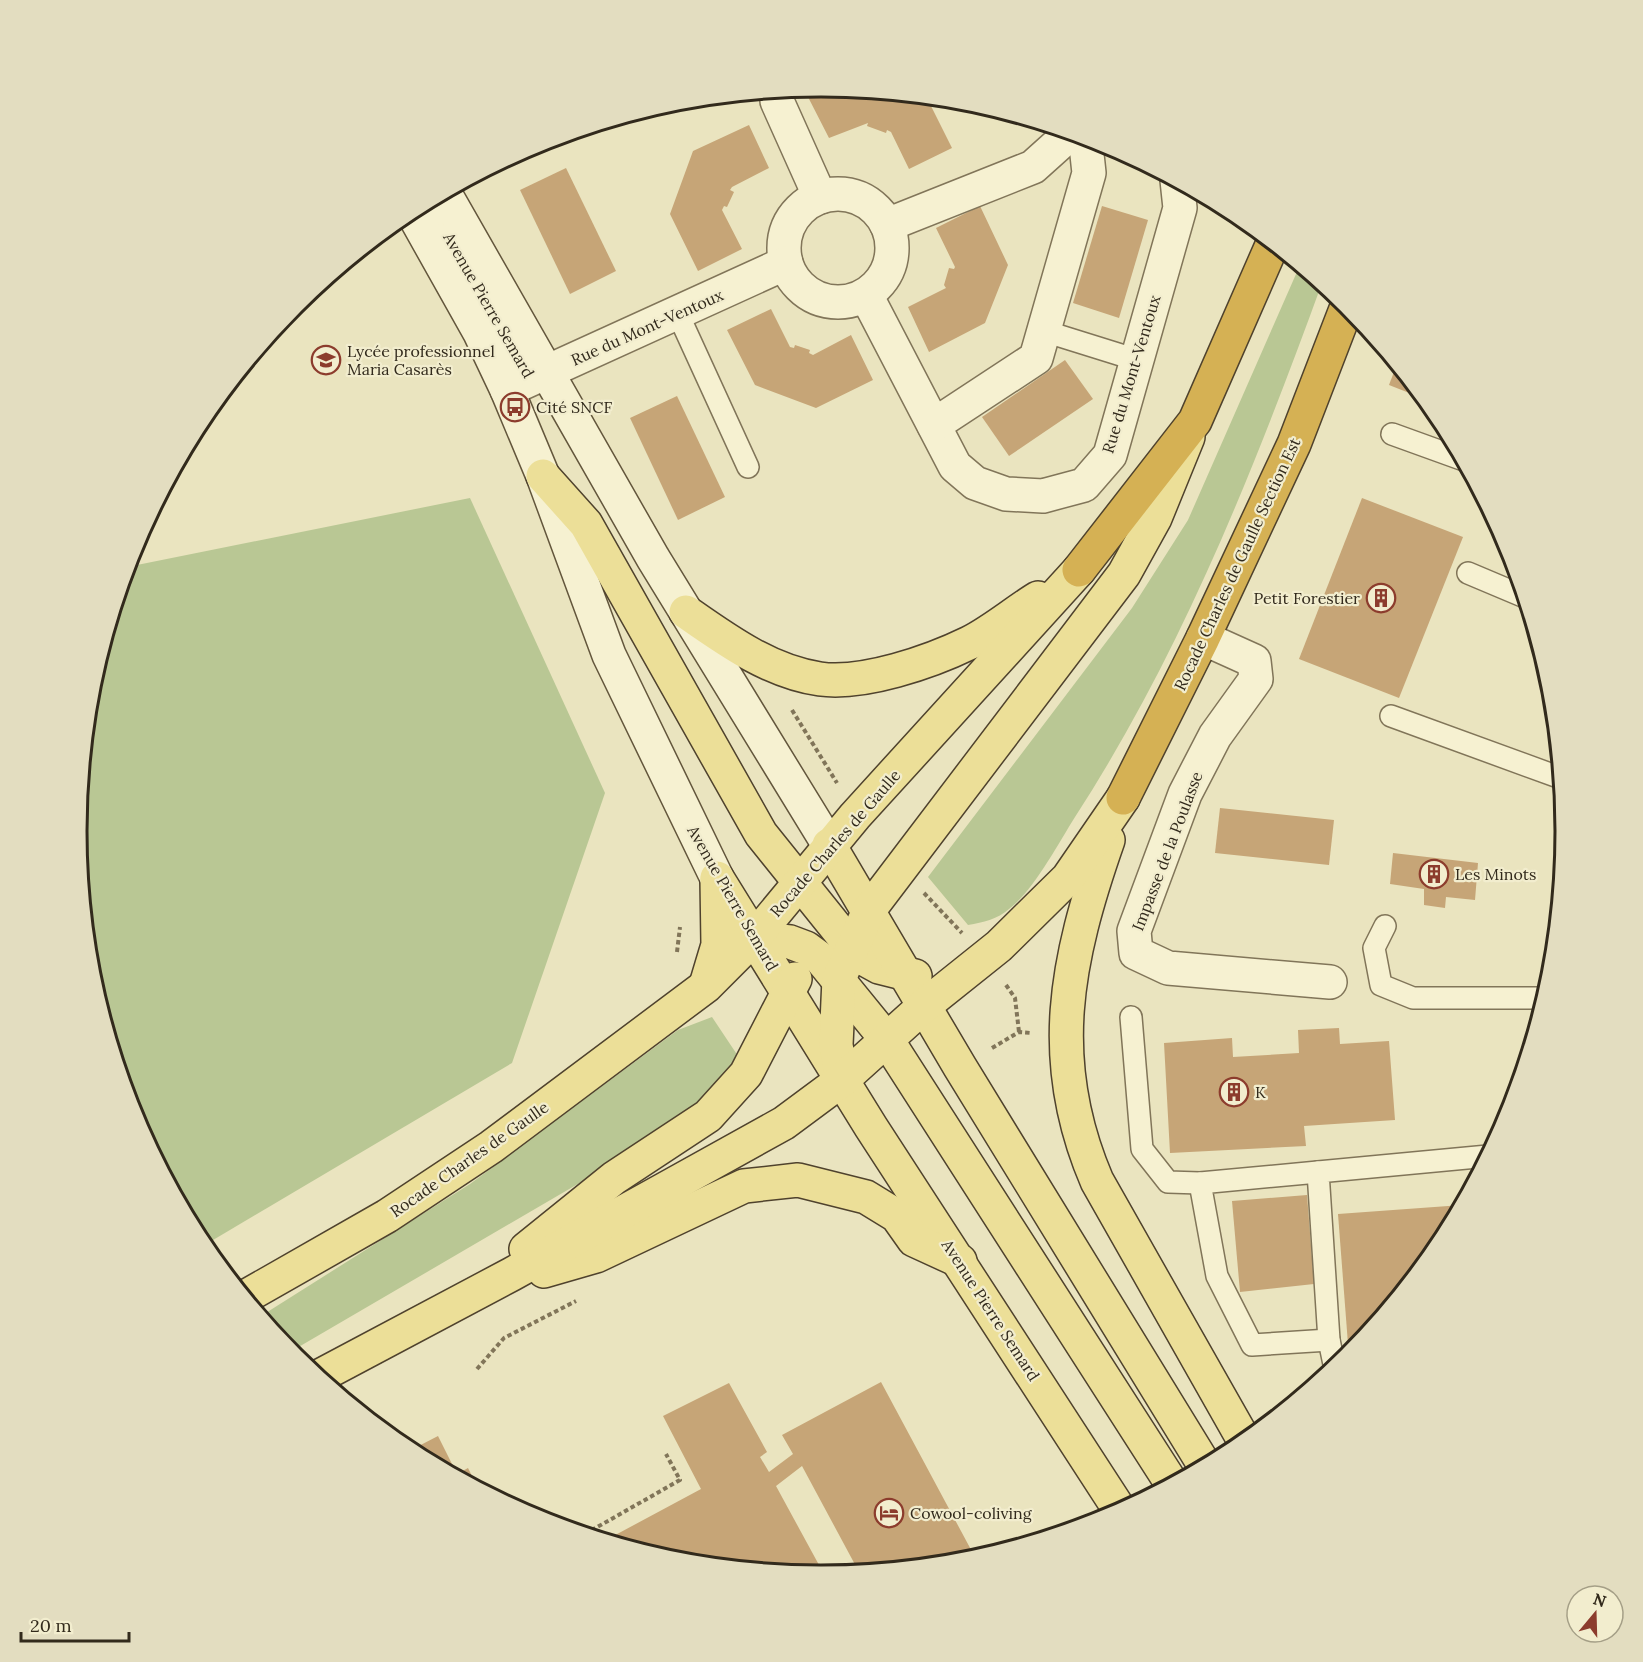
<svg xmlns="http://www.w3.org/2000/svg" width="1643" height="1662" font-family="Lora,serif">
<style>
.green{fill:#b9c794}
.building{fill:#c6a577}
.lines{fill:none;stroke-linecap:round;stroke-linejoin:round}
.lane-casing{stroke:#817559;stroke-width:24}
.street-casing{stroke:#817559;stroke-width:36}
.secondary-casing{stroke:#63563c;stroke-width:36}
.primary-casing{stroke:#4f422d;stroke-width:36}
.highway-casing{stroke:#4f422d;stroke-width:36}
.path{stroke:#817559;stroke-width:4;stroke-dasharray:4.5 3;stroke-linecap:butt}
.lane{stroke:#f6f1d1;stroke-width:21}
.street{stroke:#f6f1d1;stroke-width:33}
.secondary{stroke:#f6f1d1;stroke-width:33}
.primary{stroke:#ecdf98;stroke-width:33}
.highway{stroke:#d5b154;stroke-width:33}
.labels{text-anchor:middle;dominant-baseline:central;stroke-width:4.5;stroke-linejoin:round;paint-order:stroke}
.street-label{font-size:16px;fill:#322a1c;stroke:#f2edce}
.poi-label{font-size:16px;fill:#322a1c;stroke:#f2edce;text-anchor:start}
.rim{fill:none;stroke:#322a1c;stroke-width:3}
</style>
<rect width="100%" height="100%" fill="#eae4bf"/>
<!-- green -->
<g class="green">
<path d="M1300,265L1322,283C1255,467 1182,652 1075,817C1058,844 1034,890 1009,909C996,920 984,922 968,925L928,877L1132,608L1188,520Z"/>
<path d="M470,498L605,793L512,1063L203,1246L133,1116L91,976L77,831L91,685L127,567Z"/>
<path d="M712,1017L740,1059L715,1093L672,1129L290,1352L261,1316L470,1184L678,1030Z"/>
</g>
<!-- building -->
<g class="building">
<path d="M826,86L926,96L952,148L909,169L891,132L887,130L886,133L867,126L868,123L829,138L807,95Z"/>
<path d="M749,125L769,168L732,187L730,190L734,192L727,207L724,206L722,210L742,249L698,271L670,214L693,151Z"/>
<path d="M566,168L616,271L570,294L520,190Z"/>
<path d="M980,206L1008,265L985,323L929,352L908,307L946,288L944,285L949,268L954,269L955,267L936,228Z"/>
<path d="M1102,206L1148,220L1119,318L1073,303Z"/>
<path d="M305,296L307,307L289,311L295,304Z"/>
<path d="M771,309L790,347L794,348L795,345L810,350L809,353L813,355L851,335L873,380L816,408L755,385L727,330Z"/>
<path d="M1065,360L1093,399L1009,456L982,417Z"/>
<path d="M1397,364L1427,400L1389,385Z"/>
<path d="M677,396L725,497L678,520L630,418Z"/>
<path d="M1362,498L1463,537L1399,698L1299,659Z"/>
<path d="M1220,808L1334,820L1329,865L1215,853Z"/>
<path d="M1393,853L1478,863L1475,900L1446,897L1445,908L1424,905V889L1390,884Z"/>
<path d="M1339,1028L1340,1044L1389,1041L1395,1120L1304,1126L1306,1146L1170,1153L1164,1043L1232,1038L1233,1057L1299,1053L1298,1030Z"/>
<path d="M1307,1195L1314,1284L1240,1292L1232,1201Z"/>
<path d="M1462,1205L1441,1245L1349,1357L1338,1214Z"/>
<path d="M881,1382L976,1559L859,1572L802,1466L776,1486L825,1576L676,1562L606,1540L701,1489L663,1416L729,1383L767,1452L760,1457L769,1472L793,1454L782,1435Z"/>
<path d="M438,1436L457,1474L468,1468L478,1488L409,1451Z"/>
</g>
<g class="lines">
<!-- lane casing -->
<g class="lane-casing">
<g id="lane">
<path d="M428,201L532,378"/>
<path d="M678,314L748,467"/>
<path d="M1044,331L1137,360"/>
<path d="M1392,434L1464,460"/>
<path d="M1468,573L1525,597"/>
<path d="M1391,716L1561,778"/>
<path d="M1385,926L1374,948L1381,985L1413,998H1546"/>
<path d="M1131,1017L1142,1149L1168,1182L1200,1183"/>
<path d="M1318,1172L1200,1183L1217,1276L1252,1345L1329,1340"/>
<path d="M1335,1369L1329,1340L1318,1172L1488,1156"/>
</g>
</g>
<!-- street casing -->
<g class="street-casing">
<g id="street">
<path d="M777,90V101L820,197"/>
<circle cx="838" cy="248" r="54"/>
<path d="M887,225L1033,167L1072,132"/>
<path d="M866,295L955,466L975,483L1006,494L1043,496L1084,485L1110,455L1180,208L1177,180"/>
<path d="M507,390L786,263"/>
<path d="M934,425L1036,358L1089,173L1085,136"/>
<path d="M1203,638L1254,661L1256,679L1215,736L1185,794L1134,931L1136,953L1168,968L1330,982"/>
</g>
</g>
<!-- secondary casing -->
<g class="secondary-casing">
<g id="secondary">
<path d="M444,192L653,558L829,845"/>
<path d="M411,210L480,333L507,390L543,476L609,655L717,878"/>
</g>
</g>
<!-- primary casing -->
<g class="primary-casing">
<g id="primary">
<path d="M543,476L586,524L761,834L859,956L879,967L915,976"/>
<path d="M686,612C726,640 770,672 820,679C863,685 930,662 969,643C993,631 1015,612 1038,598"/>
<path d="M1108,840C1066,960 1045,1060 1097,1181L1245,1442"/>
<path d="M829,845L960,1067L1205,1466"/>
<path d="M717,878L871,1127L1121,1512"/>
<path d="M754,938L790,942L806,948L821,959L887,1040L1172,1484"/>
<path d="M706,985L718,945L717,879"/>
<path d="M842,1080L836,1045L839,979L869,910L1124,574L1155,518L1188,437"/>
<path d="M526,1249L614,1178L708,1116L746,1074L795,979"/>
<path d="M544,1271L596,1256L744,1186L798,1180L866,1197L897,1216L914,1240L960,1261"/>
<path d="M245,1297L387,1216L491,1147L706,986L754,938L855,816L1079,570"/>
<path d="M318,1377L512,1274L784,1123L842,1080L924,1006L999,946L1068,878L1123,798"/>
</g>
</g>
<!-- highway casing -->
<g class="highway-casing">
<g id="highway">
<path d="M1079,570L1195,421L1273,243"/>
<path d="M1123,798L1203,638L1294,444L1348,304"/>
</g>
</g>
<!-- path -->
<g class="path">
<path d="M792,710L837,783"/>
<path d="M924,893L962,933"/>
<path d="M677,952L680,927"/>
<path d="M1006,985L1015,998L1019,1032"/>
<path d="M992,1048L1019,1032L1031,1033"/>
<path d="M477,1369L504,1338L576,1301"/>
<path d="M585,1534L680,1480L666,1454"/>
</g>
<!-- lane -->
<use href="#lane" class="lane"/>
<!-- street -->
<use href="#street" class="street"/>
<!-- secondary -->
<use href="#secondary" class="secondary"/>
<!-- primary -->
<use href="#primary" class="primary"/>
<!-- highway -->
<use href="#highway" class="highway"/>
</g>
<!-- icons -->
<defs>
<g id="school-ring" transform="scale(1.5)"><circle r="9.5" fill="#f2edce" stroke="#8c3c2d" stroke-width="1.5"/><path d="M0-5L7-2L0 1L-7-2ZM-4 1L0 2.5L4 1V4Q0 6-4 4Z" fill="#8c3c2d"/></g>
<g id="bus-ring" transform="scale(1.5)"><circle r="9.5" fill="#f2edce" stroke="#8c3c2d" stroke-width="1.5"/><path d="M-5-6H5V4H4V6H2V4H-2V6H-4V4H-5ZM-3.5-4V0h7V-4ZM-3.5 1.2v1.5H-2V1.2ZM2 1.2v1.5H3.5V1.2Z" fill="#8c3c2d"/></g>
<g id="building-ring" transform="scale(1.5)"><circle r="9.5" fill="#f2edce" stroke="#8c3c2d" stroke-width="1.5"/><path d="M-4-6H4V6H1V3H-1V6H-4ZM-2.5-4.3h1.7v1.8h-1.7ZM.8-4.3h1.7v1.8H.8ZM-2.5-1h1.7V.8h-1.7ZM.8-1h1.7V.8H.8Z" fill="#8c3c2d"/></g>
<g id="hotel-ring" transform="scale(1.5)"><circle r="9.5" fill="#f2edce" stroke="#8c3c2d" stroke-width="1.5"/><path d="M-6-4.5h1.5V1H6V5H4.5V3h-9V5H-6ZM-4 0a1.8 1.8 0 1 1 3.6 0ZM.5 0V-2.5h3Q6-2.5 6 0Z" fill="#8c3c2d"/></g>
</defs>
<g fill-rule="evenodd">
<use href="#school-ring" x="326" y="360"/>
<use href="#bus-ring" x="515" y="407"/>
<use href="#building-ring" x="1381" y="598"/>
<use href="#building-ring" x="1434" y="874"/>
<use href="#building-ring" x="1234" y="1092"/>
<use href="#hotel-ring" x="889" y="1513"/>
</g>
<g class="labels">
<!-- street labels -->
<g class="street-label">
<text transform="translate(489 305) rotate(60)">Avenue Pierre Semard</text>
<text transform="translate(647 327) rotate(-24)">Rue du Mont-Ventoux</text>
<text transform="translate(1131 374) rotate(-73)">Rue du Mont-Ventoux</text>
<text transform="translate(1237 564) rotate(-65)">Rocade Charles de Gaulle Section Est</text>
<text transform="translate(835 843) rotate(-49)">Rocade Charles de Gaulle</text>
<text transform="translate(1167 851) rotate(-69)">Impasse de la Poulasse</text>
<text transform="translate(733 898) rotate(60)">Avenue Pierre Semard</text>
<text transform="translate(469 1159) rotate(-35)">Rocade Charles de Gaulle</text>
<text transform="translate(991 1310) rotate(57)">Avenue Pierre Semard</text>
</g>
<!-- poi labels -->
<g class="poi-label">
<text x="347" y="351">Lycée professionnel<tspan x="347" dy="18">Maria Casarès</tspan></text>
<text x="536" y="407">Cité SNCF</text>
<text x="1360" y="598" text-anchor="end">Petit Forestier</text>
<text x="1455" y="874">Les Minots</text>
<text x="1255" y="1092">K</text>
<text x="910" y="1513">Cowool-coliving</text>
</g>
</g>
<!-- crop -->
<path d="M0 0H1643V1662H0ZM87 831a734 734 0 1 1 1468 0a734 734 0 1 1-1468 0Z" fill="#e3ddc0" fill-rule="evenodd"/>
<path class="rim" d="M87 831a734 734 0 1 1 1468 0a734 734 0 1 1-1468 0Z"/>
<!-- north arrow -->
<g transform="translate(1595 1614) rotate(19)"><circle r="28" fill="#f2edce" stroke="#a59f87" stroke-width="1.5"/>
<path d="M0-4.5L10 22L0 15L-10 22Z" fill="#8c3c2d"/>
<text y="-9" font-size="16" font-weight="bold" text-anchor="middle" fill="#322a1c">N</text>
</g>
<!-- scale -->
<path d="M21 1632v9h108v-9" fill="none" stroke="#322a1c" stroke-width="3"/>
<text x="30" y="1632" font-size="18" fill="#322a1c" stroke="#f2edce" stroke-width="4.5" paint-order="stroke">20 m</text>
</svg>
